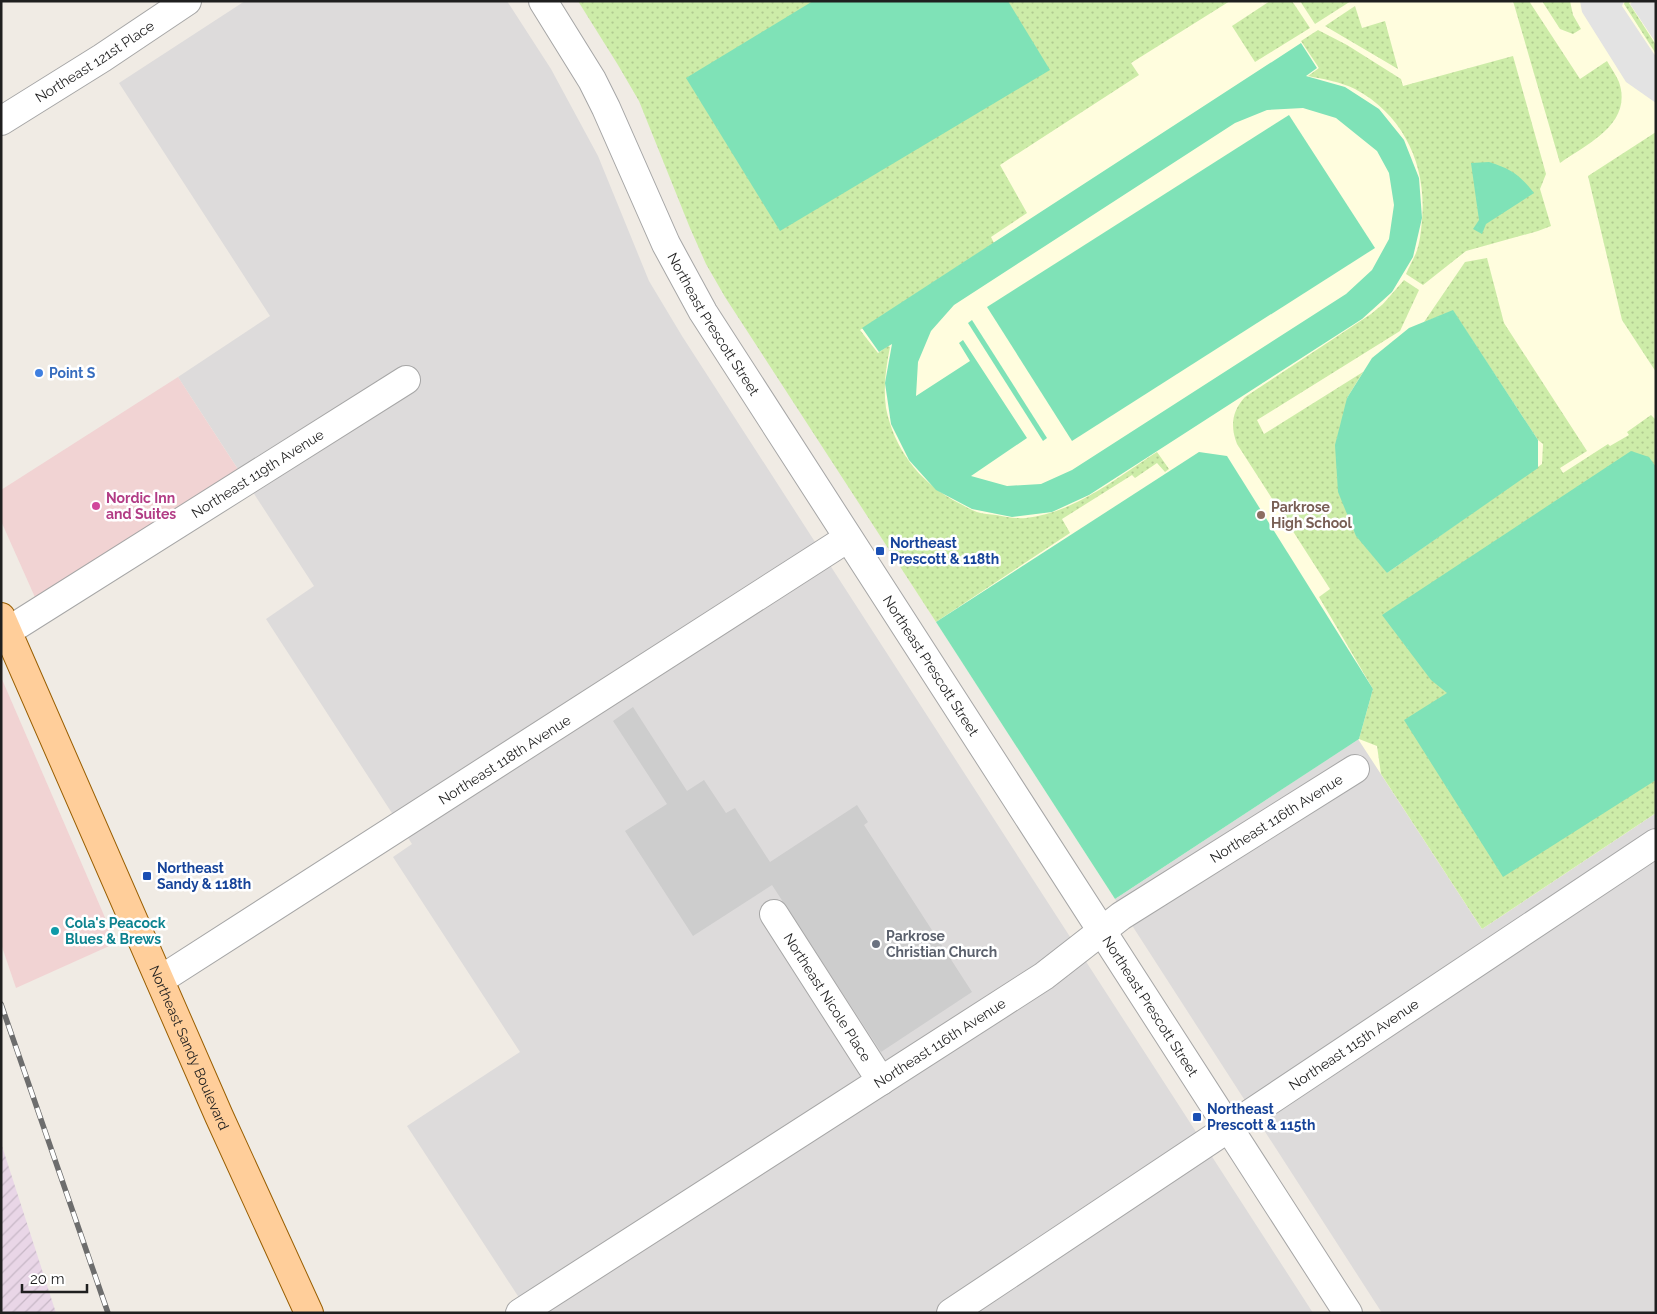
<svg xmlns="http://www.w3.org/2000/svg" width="1657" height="1314" font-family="Raleway,sans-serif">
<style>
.residential{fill:#dddbdb}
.commercial{fill:#f1d3d3}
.industrial{fill:url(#industrial-furrows)}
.education{fill:#fffdde}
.religious{fill:#cdcdcd}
.grass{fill:url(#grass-dots)}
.pitch{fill:#7fe2b7;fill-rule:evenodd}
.parking{fill:#e3e3e3}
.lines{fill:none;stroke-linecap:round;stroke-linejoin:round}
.minor-casing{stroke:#a6a6a6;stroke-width:30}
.major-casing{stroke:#995e00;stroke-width:30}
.minor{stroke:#fff;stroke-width:28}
.major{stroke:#ffce9a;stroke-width:28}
.rail-casing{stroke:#6d6d6d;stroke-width:5.5}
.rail{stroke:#fff;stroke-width:4;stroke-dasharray:11;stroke-linecap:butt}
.shop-dot{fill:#3f7fe0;stroke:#fff;stroke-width:2}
.hotel-dot{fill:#d1479c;stroke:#fff;stroke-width:2}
.education-dot{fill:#8d6e63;stroke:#fff;stroke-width:2}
.transit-dot{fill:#1a4fb4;stroke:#fff;stroke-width:2}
.culture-dot{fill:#0f9aa8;stroke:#fff;stroke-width:2}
.worship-dot{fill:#6b7280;stroke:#fff;stroke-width:2}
.labels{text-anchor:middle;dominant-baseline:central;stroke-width:5;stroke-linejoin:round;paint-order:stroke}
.street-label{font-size:14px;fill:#1f1f1f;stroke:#fff}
.shop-label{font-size:14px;font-weight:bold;fill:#366cbe;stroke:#fff;text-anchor:start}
.hotel-label{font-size:14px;font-weight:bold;fill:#b23c85;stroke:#fff;text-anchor:start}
.education-label{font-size:14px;font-weight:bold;fill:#785e54;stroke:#fff;text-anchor:start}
.transit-label{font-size:14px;font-weight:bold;fill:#164399;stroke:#fff;text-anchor:start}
.culture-label{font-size:14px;font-weight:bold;fill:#0d838f;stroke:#fff;text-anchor:start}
.worship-label{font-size:14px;font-weight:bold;fill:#5b616d;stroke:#fff;text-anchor:start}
</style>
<defs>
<pattern id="industrial-furrows" width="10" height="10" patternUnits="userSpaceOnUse" patternTransform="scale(1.25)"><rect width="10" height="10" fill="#e9d6e7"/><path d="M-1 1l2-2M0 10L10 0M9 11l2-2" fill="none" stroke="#c7b7c6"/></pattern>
<pattern id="grass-dots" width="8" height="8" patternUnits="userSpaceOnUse" patternTransform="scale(1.25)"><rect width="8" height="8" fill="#cdeca8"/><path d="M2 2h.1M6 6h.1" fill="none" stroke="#b0ca90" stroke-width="1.8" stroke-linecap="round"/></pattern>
</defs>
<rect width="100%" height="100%" fill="#f0ebe4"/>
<!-- residential -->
<g class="residential">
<path d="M245,1H507L551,69L598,156L649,281L682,336L1313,1313H529L407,1126L520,1052L393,857L412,844L266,619L314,586L178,377L270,316L119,83Z"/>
<path d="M1359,739L1482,929L1656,813V1313H1382L1115,899Z"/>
</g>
<!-- commercial -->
<g class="commercial">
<path d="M178,377L241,474L38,604L1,521V490Z"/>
<path d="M1,677L116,943L16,988L1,944Z"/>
</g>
<!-- industrial -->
<path class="industrial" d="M1,1143L56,1313H1Z"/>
<!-- education -->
<path class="education" d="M581,1H1656V813L1482,929L1358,739L1115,899L798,408L647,111Z"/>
<!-- religious -->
<path class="religious" d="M633,707L687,791L704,780L726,813L735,808L770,862L857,805L868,822L864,825L972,992L881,1052L772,885L693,936L625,831L667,804L613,721Z"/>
<!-- grass -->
<g class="grass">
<path d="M578,1H1230L1131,63L1139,75L1000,165L1027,213L991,237L994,243L860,330L878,353L888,346L890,347C886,367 883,387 886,408C894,448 918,480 953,500C961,504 969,509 977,512C983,514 990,514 996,515C1006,517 1016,519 1026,518C1076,512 1116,478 1157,452L1169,469L1165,472L1157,463L1135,478L1132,475L1062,519L1070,533L936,622L725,297L706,264L690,228L639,101L618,65Z"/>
<path d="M1270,1H1292L1310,28L1255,62L1232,26Z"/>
<path d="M1300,1H1351L1315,24Z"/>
<path d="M1513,1H1529L1580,79L1607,61C1611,68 1616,75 1619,82C1633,124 1588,143 1560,163Z"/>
<path d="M1542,1H1570L1573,15L1581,29L1573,34L1560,29Z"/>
<path d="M1625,1H1631L1629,3L1656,45V54L1624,4Z"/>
<path d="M1355,6L1362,28L1385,21L1398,69L1325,26Z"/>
<path d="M1318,30L1347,45L1401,79L1403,86L1513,56L1546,174L1540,189L1551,226L1538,231L1466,251L1423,285L1406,274C1409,267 1413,260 1416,253C1420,243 1421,231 1422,220C1427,166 1404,115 1355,89C1341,82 1323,79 1308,76L1319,68L1301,41Z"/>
<path d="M1656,132V372L1622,320L1588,176Z"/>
<path d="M1487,258L1504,323L1587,451L1560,468L1563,473L1608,444L1610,446L1629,435L1627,432L1651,415L1656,420V813L1482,929L1381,774L1377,746L1359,739L1373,689L1319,597L1330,589L1237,444C1230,426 1232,411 1245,397L1371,314L1383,304L1404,280L1419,290L1400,331L1257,420L1264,434L1363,372L1347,398L1387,573L1542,464L1543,444L1538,440L1453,311L1424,322L1465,262Z"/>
</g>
<!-- pitch -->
<g class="pitch">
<path d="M813,1H1008L1050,70L780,231L686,78Z"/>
<path d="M1301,43L1317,68L1306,76L1345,87L1379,109L1404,140L1419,178L1422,218L1413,257L1392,292L1362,319L1089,495L1052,512L1012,517L972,509L936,490L909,460L891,424L885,383L892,344L879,352L862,328ZM1303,108L1336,118L1377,151L1389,173L1394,205L1389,239L1372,270L1346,294L1072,470L1041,484L1007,486L971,476L1027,438L963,340L959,343L970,361L916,396L918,362L931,331L954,305L1235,123L1267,110Z"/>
<path d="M1289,115L1375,248L1072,441L987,307Z"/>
<path d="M1489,162C1511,169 1520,175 1534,193L1486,224L1482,234L1473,229L1479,220L1471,163Z"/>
<path d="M1453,310L1538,440V468L1387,573L1356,536L1338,492L1335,445L1347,398L1372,358L1409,328Z"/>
<path d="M972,320L1047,438L1043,441L968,323Z"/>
<path d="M1631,451L1649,457L1656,467V780L1503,877L1404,720L1447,693L1431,680L1382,615Z"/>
<path d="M1199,452L1227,456L1373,689L1359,739L1115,899L936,622Z"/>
</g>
<!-- parking -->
<g class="parking">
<path d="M1580,1H1624L1622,6L1656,57V103L1626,82L1582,12Z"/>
<path d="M1633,1H1656V43L1630,4Z"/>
</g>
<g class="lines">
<!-- minor casing -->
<g class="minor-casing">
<g id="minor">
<path id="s1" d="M543,1L592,80L606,108L666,244L703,312L1348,1313"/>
<path id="s2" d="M1,121L102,58L187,1"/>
<path id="s3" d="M8,631L406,380"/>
<path id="s4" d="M774,914L881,1081"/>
<path id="s5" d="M160,980C390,833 620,687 848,538"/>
<path id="s6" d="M520,1313L1044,976L1121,916L1355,769"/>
<path id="s7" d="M951,1313L1656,843"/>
</g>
</g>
<!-- major casing -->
<g class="major-casing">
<g id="major">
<path id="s8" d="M1,617L219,1116L309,1313"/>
</g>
</g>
<!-- minor -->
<use href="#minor" class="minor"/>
<!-- major -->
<use href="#major" class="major"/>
<!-- rail casing -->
<g class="rail-casing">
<path id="rail" d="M1,1004L108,1313"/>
</g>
<!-- rail -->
<use href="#rail" class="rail"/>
</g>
<!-- markers -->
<circle class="shop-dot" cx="39" cy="373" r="5"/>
<circle class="hotel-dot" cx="96" cy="506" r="5"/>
<circle class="education-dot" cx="1261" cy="515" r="5"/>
<g class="transit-dot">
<rect x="875" y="546" width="10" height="10" rx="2.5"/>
<rect x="142" y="871" width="10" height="10" rx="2.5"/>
<rect x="1192" y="1112" width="10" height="10" rx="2.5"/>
</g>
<circle class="culture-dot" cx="55" cy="931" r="5"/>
<circle class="worship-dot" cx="876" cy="944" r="5"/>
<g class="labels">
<!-- street labels -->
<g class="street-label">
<text stroke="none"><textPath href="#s2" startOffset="111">Northeast 121st Place</textPath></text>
<text stroke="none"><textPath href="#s1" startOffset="366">Northeast Prescott Street</textPath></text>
<text stroke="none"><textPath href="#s3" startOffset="295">Northeast 119th Avenue</textPath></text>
<text stroke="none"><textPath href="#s1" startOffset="771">Northeast Prescott Street</textPath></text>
<text stroke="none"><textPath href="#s5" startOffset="409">Northeast 118th Avenue</textPath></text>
<text stroke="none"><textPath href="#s6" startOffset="904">Northeast 116th Avenue</textPath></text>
<text stroke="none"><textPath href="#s4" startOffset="99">Northeast Nicole Place</textPath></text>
<text stroke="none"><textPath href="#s1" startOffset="1176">Northeast Prescott Street</textPath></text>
<text stroke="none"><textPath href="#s6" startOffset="499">Northeast 116th Avenue</textPath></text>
<text stroke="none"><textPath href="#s7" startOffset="484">Northeast 115th Avenue</textPath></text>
<text stroke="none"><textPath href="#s8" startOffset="470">Northeast Sandy Boulevard</textPath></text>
</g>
<!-- shop labels -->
<g class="shop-label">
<text x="49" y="373">Point S</text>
</g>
<!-- hotel labels -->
<g class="hotel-label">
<text x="106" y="498">Nordic Inn<tspan x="106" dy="16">and Suites</tspan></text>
</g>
<!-- education labels -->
<g class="education-label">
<text x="1271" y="507">Parkrose<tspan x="1271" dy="16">High School</tspan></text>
</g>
<!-- transit labels -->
<g class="transit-label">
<text x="890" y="543">Northeast<tspan x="890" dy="16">Prescott &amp; 118th</tspan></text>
<text x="157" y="868">Northeast<tspan x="157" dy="16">Sandy &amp; 118th</tspan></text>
<text x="1207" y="1109">Northeast<tspan x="1207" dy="16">Prescott &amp; 115th</tspan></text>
</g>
<!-- culture labels -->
<g class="culture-label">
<text x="65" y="923">Cola's Peacock<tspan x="65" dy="16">Blues &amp; Brews</tspan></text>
</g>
<!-- worship labels -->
<g class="worship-label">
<text x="886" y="936">Parkrose<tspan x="886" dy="16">Christian Church</tspan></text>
</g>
</g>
<!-- border -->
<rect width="1657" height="1314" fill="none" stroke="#1f1f1f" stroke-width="5"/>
<!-- scale -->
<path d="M22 1284v8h65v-8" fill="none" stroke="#1f1f1f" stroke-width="2.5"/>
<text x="30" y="1284" font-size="15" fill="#1f1f1f" stroke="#ffffff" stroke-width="4" paint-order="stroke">20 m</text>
</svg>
